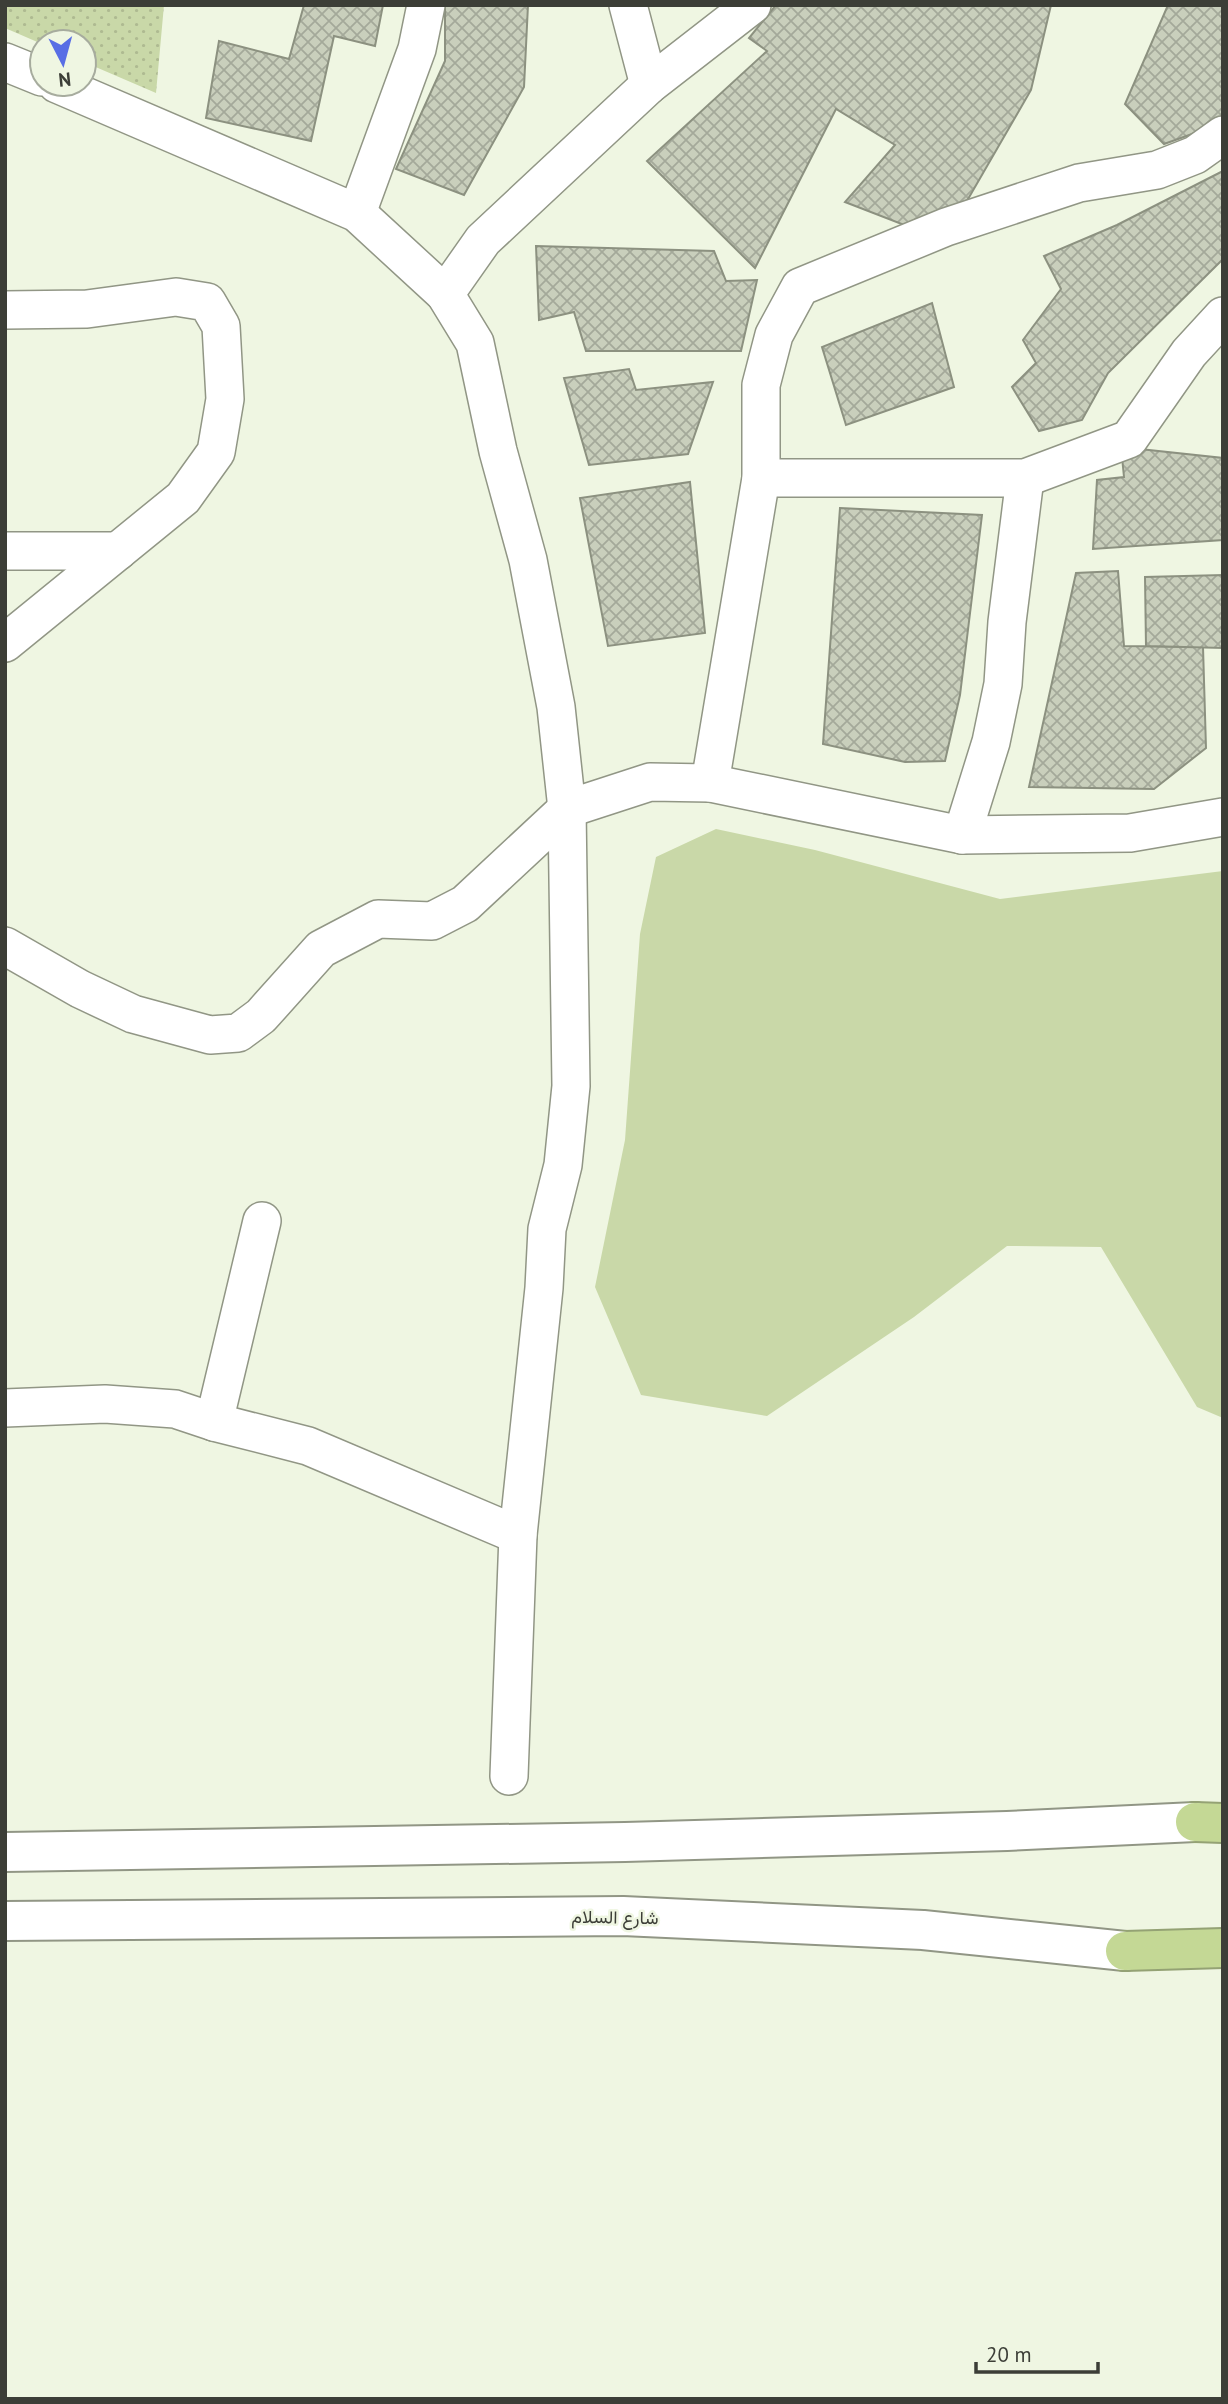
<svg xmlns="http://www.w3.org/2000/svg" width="1228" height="2404" font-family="'PT Sans',Vazirmatn,sans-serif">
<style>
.grass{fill:#c9d8a8}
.garden{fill:url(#garden-dots)}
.building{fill:url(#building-cross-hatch);stroke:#8c9180;stroke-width:2}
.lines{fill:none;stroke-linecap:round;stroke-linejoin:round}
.street-casing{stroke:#919685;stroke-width:40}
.secondary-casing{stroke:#919685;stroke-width:42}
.highway-casing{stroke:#94a274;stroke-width:42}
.street{stroke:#fff;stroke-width:37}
.secondary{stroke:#fff;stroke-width:38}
.highway{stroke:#c4d895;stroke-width:38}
.labels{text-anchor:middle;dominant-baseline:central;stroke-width:5;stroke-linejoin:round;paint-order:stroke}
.street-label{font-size:18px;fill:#3c3e37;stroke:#eff6e2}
</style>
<defs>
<pattern id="garden-dots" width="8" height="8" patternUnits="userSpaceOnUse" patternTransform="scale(1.75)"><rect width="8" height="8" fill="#c9d8a8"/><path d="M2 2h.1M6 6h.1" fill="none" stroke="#aeba91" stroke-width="1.8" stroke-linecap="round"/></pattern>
<pattern id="building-cross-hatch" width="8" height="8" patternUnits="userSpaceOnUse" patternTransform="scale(1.75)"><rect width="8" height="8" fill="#c9cfbc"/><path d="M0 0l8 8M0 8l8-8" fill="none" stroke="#a4a99a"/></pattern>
</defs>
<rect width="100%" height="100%" fill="#eff6e2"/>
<!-- grass -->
<path class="grass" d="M716,829L815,850L1000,899L1223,871V1418L1197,1407L1101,1247L1007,1246L914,1317L767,1416L641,1395L595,1287L625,1140L640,934L656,857Z"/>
<!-- garden -->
<path class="garden" d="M5,5H164L156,93L84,62V42L42,44L5,28Z"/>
<!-- building -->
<g class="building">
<path d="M304,5H383L375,46L334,36L311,141L206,118L219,41L289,59Z"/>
<path d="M445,5H528L524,87L464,195L396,169L445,61Z"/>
<path d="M776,5H1051L1031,90L960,213L917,230L845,202L895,145L836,109L755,268L647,161L767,51L749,38Z"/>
<path d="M1168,5H1223V123L1164,144L1125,104Z"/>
<path d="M1223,171V259L1108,373L1082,420L1039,431L1012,387L1036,363L1023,340L1061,289L1044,256L1117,225Z"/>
<path d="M536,246L714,251L726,281L757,280L741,351H586L574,312L539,320Z"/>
<path d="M932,303L954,387L846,425L822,347Z"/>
<path d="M629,369L636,390L713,382L688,454L589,465L564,378Z"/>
<path d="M1121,447L1223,458V540L1093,549L1097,480L1124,477Z"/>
<path d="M690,482L705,633L608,646L580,498Z"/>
<path d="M840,508L982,515L960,695L945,761L905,762L823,744Z"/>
<path d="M1118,571L1124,646L1203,647L1206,748L1154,789L1029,787L1076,573Z"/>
<path d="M1223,575V648L1146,646L1145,577Z"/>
</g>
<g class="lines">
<!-- street casing -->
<g class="street-casing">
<g id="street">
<path d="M628,5L649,85"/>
<path d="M5,62L42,77"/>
<path d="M57,84L357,213L445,294"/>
<path d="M357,213L417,49L426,5"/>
<path d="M5,310L87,309L176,297L207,302L221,326L225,399L216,452L183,498L5,643"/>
<path d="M761,478H1025L1129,439L1189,353L1223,316"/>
<path d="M5,551H118"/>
<path d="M710,783L761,478V385L774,335L800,287L946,227L1079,183L1157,170L1195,155L1223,135"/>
<path d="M962,835L991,742L1003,684L1007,622L1025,478"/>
<path d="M5,946L80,989L133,1014L210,1035L238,1033L261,1016L321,949L378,919L432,921L465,904L567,809L650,782L710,783L962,835L1130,833L1223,817"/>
<path d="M5,1408L105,1404L175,1409L214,1422L308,1446L518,1535"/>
<path d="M214,1422L262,1221"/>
<path d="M509,1776L518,1535L544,1288L547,1229L563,1165L571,1086L567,809L556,707L528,560L498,451L475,343L445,294L483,240L649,85L752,5"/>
</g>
</g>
<!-- secondary casing -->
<g class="secondary-casing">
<g id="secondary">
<path d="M5,1852L625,1842L1007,1831L1195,1822"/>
<path d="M5,1921L623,1916L923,1930L1125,1951"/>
</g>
</g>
<!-- highway casing -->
<g class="highway-casing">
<g id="highway">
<path d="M1195,1822L1223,1823"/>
<path d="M1125,1951L1223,1948"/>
</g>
</g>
<!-- street -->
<use href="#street" class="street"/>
<!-- secondary -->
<use href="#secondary" class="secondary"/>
<!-- highway -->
<use href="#highway" class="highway"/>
</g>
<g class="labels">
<!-- street labels -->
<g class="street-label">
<text transform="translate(615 1917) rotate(1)">شارع السلام</text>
</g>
</g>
<!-- border -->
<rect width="1228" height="2404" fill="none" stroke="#3c3e37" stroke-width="14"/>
<!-- north arrow -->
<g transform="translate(63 63) rotate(174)"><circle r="33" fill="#eff6e2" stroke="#a7ac9e" stroke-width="2"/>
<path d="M0-5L12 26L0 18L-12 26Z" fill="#586ee5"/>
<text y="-10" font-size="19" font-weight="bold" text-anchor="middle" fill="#3c3e37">N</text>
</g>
<!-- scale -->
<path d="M976 2362v10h122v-10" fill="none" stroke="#3c3e37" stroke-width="3.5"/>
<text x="986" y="2362" font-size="21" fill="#3c3e37" stroke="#eff6e2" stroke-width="5" paint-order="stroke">20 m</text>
</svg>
